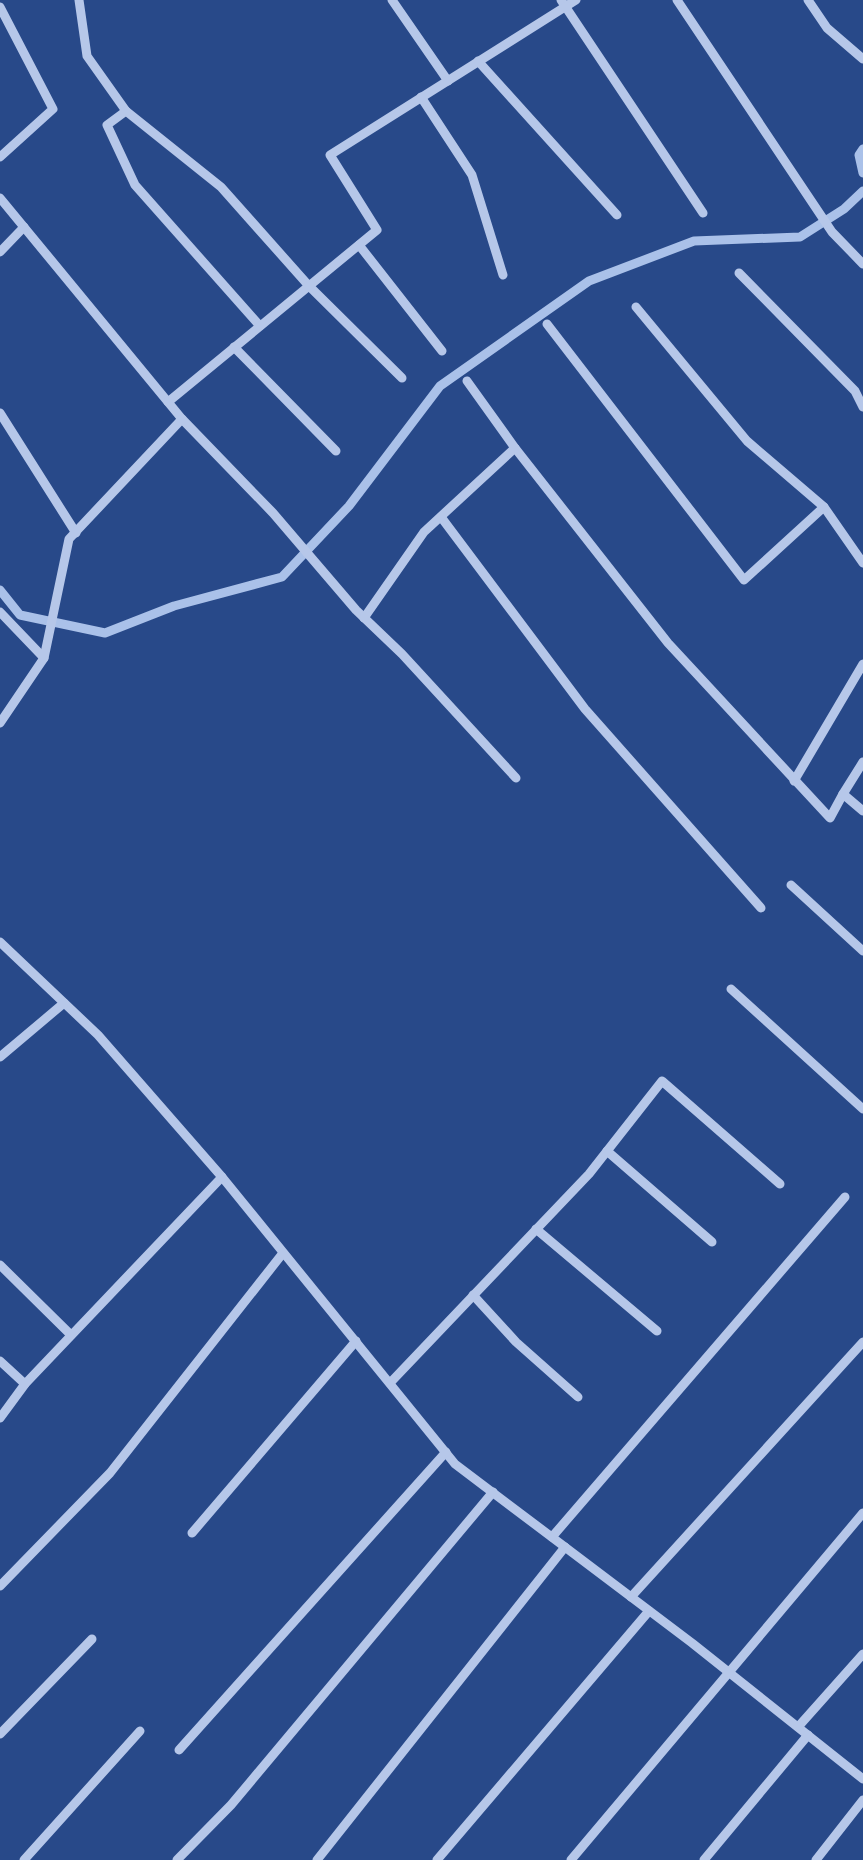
<svg xmlns="http://www.w3.org/2000/svg" width="863" height="1860" font-family="'Exo 2',sans-serif">
<style>
.lines{fill:none;stroke-linecap:round;stroke-linejoin:round}
.stream{stroke:#aac1e9;stroke-width:9}
.minor{stroke:#b6c7e9;stroke-width:9}
</style>
<rect width="100%" height="100%" fill="#284989"/>
<g class="lines">
<!-- stream -->
<g class="stream">
<path d="M863,149L859,155L863,173"/>
<path d="M0,590L20,615L105,633L174,606L282,577L349,506L440,386L589,281L694,241L800,237L844,209L863,191"/>
</g>
<!-- minor -->
<g class="minor">
<path d="M79,0L87,56L126,111L221,187L309,286L402,378"/>
<path d="M392,0L448,81"/>
<path d="M561,0L703,213"/>
<path d="M677,0L832,232L863,264"/>
<path d="M808,0L827,28L863,59"/>
<path d="M0,7L53,109L0,157"/>
<path d="M478,61L617,215"/>
<path d="M421,97L472,175L503,275"/>
<path d="M126,111L107,125L135,185L260,326"/>
<path d="M0,198L182,419L273,513L356,610L402,654L516,778"/>
<path d="M359,245L442,351"/>
<path d="M0,252L24,227"/>
<path d="M739,273L855,391L863,407"/>
<path d="M636,307L747,441L824,507L863,563"/>
<path d="M547,324L744,580L824,507"/>
<path d="M234,347L336,451"/>
<path d="M467,381L515,448L668,643L830,818L843,794"/>
<path d="M168,402L377,230L330,155L576,0"/>
<path d="M0,413L76,533"/>
<path d="M441,517L585,709L761,908"/>
<path d="M0,612L44,658"/>
<path d="M364,618L424,532L515,448"/>
<path d="M0,723L44,658L69,539L182,419"/>
<path d="M863,762L843,794L863,811"/>
<path d="M794,781L863,664"/>
<path d="M791,885L863,951"/>
<path d="M0,942L98,1035L222,1177L455,1464L692,1643L863,1779"/>
<path d="M731,989L863,1109"/>
<path d="M0,1057L64,1003"/>
<path d="M607,1151L712,1242"/>
<path d="M536,1229L657,1331"/>
<path d="M0,1265L71,1335"/>
<path d="M473,1295L516,1342L578,1397"/>
<path d="M0,1361L25,1384"/>
<path d="M390,1383L589,1174L662,1081L780,1184"/>
<path d="M0,1418L25,1384L222,1177"/>
<path d="M192,1533L356,1341"/>
<path d="M552,1537L845,1197"/>
<path d="M0,1586L110,1473L283,1253"/>
<path d="M631,1597L863,1342"/>
<path d="M798,1727L863,1654"/>
<path d="M0,1734L92,1639"/>
<path d="M179,1750L446,1452"/>
<path d="M24,1860L140,1731"/>
<path d="M177,1860L231,1805L493,1492"/>
<path d="M317,1860L565,1547"/>
<path d="M437,1860L649,1611"/>
<path d="M571,1860L863,1513"/>
<path d="M704,1860L808,1735"/>
<path d="M816,1860L863,1800"/>
</g>
</g>
</svg>
